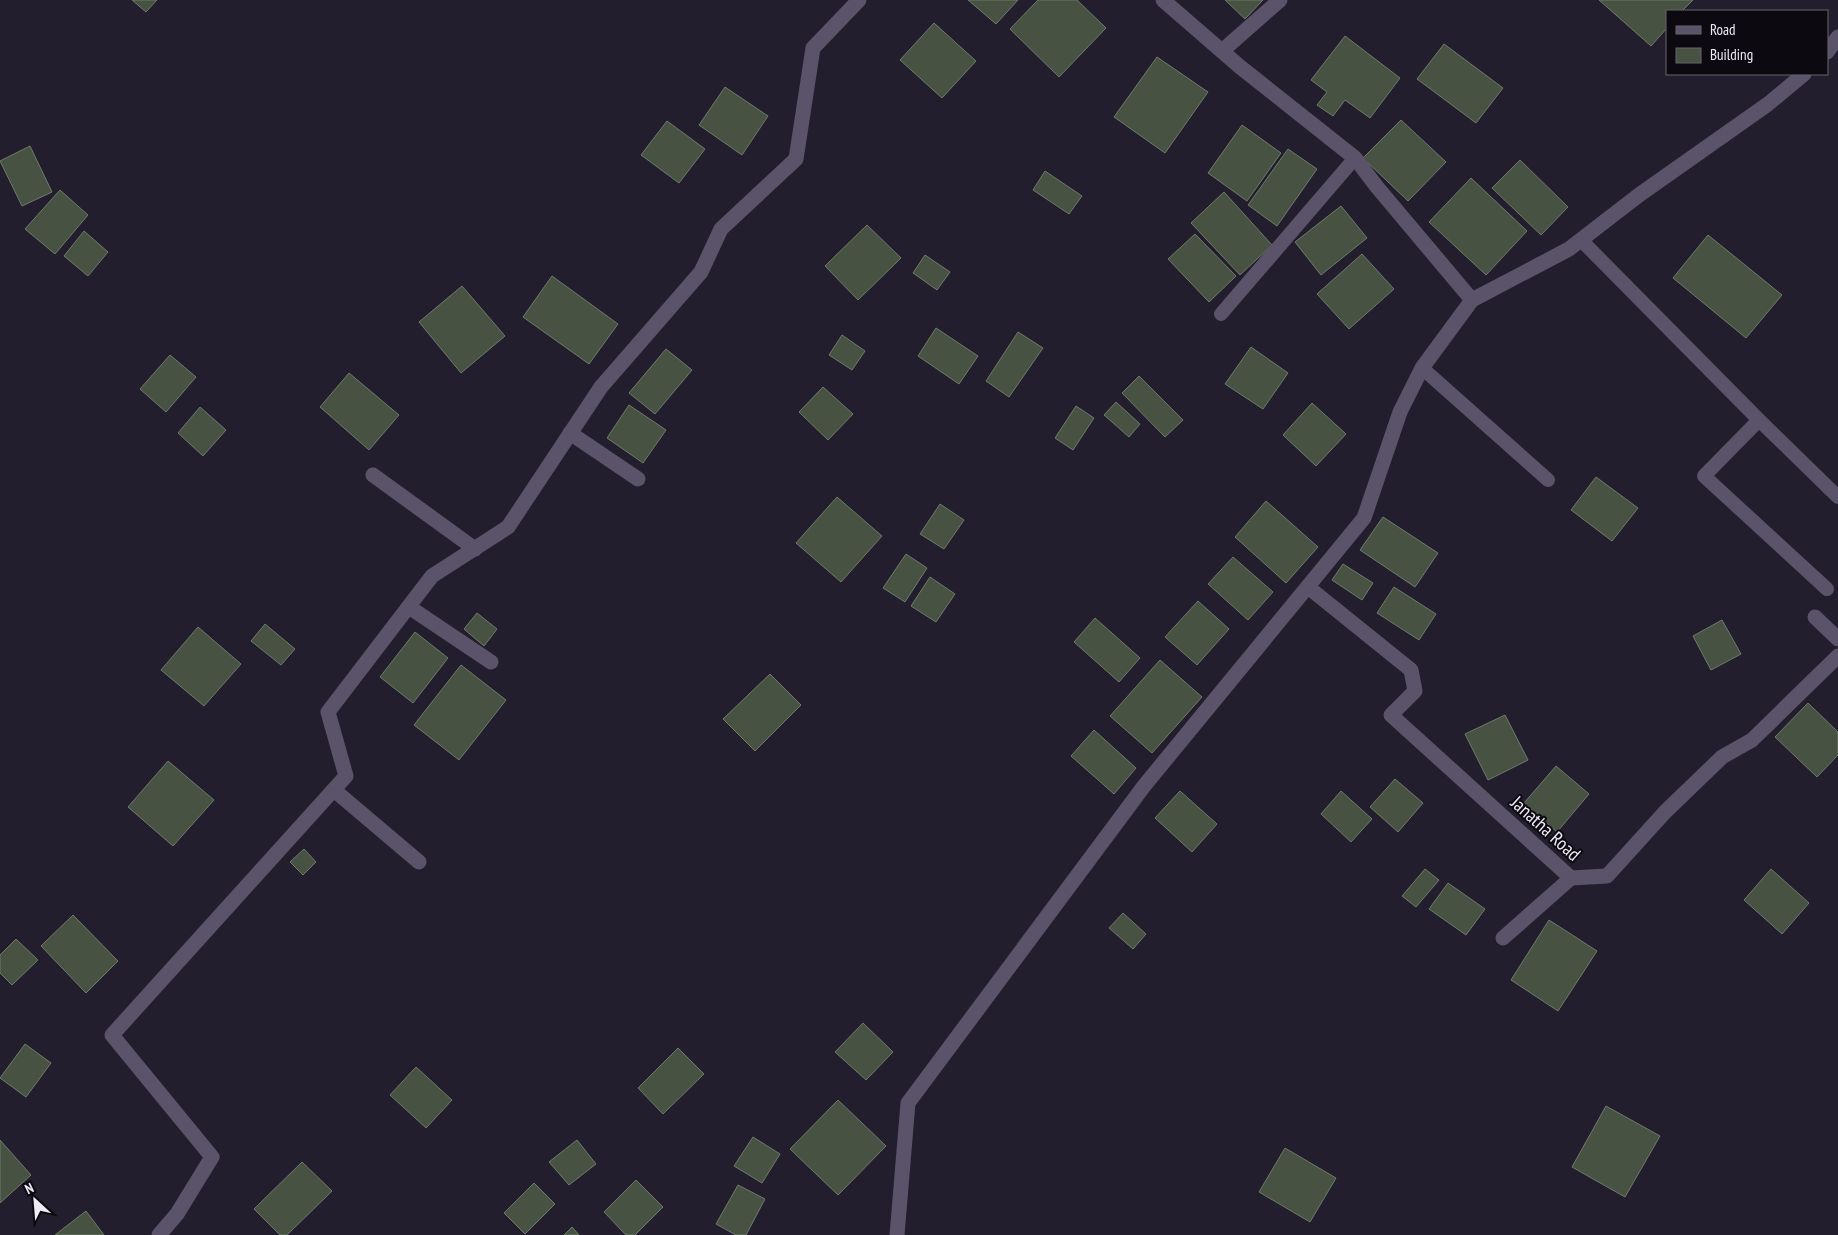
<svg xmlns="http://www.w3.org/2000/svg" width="1838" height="1235" font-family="'PT Sans Narrow',sans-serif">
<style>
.building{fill:#475242;stroke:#6f7b69}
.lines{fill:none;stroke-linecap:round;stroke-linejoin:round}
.service{stroke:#5b536a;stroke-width:14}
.minor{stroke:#5b536a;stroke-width:15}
.labels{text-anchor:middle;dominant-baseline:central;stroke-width:4;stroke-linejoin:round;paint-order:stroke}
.street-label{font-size:19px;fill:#efebf6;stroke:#0c0a10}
</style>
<rect width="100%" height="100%" fill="#231e2e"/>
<!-- building -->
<g class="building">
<path d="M132,0H157L146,12Z"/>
<path d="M968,0H1018L996,24Z"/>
<path d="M1038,0H1077L1106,28L1059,77L1010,29Z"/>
<path d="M1225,0H1263L1245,19Z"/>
<path d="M1599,0H1693L1682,11H1667V28L1651,46Z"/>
<path d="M934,23L976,61L942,98L900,60Z"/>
<path d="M1345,36L1400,78L1370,118L1345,100L1333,116L1317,105L1327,92L1311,80Z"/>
<path d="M1444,44L1503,88L1476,123L1417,79Z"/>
<path d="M1157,57L1208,92L1165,153L1114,117Z"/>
<path d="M725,87L768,116L742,155L699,125Z"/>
<path d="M1401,120L1446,162L1408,201L1363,158Z"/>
<path d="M667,121L705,149L679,183L641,155Z"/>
<path d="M1242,125L1281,153L1247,201L1208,173Z"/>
<path d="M30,146L52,192L22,206L0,161Z"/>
<path d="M1288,149L1317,169L1277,226L1248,205Z"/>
<path d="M1520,160L1568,207L1541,235L1492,188Z"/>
<path d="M1045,171L1082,196L1069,214L1033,190Z"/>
<path d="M1471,178L1527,231L1486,275L1429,222Z"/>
<path d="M60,190L88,215L55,254L25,229Z"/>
<path d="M1224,192L1272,245L1240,275L1191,223Z"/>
<path d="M1341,206L1367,238L1321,275L1295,242Z"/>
<path d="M867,225L901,258L858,300L825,266Z"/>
<path d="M84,231L108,252L88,276L64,256Z"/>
<path d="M1195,234L1236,276L1209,302L1168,259Z"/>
<path d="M1708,235L1782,295L1746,338L1673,278Z"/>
<path d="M1362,254L1394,289L1349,329L1317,294Z"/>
<path d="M925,255L950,272L937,290L913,273Z"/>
<path d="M552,276L618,324L589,364L523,317Z"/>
<path d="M462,286L505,336L461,373L419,322Z"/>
<path d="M936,328L978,356L959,384L918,356Z"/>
<path d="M1018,332L1043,348L1009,397L986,381Z"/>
<path d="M842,335L865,351L852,370L829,355Z"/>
<path d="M1251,347L1288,373L1263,409L1225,384Z"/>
<path d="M666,349L692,370L655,414L629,393Z"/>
<path d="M170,355L196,377L166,412L140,389Z"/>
<path d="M349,373L399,415L369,450L320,407Z"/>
<path d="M1139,376L1183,420L1165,437L1122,393Z"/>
<path d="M823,387L853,414L828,440L799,412Z"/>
<path d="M1116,402L1140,424L1129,437L1104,415Z"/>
<path d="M1312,403L1346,434L1316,466L1283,435Z"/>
<path d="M629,405L666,430L643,463L607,438Z"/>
<path d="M1076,406L1094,418L1073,450L1055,438Z"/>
<path d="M200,407L226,430L203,456L178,433Z"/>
<path d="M1596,477L1638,508L1612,541L1571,510Z"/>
<path d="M837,497L882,536L841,582L796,543Z"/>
<path d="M1266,501L1318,547L1286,583L1235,537Z"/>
<path d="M940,504L964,520L944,549L920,534Z"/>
<path d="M1383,517L1438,553L1415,587L1360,550Z"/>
<path d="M906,554L927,568L905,602L883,588Z"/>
<path d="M1233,557L1273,592L1248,620L1208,584Z"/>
<path d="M1343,564L1373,583L1362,600L1332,580Z"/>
<path d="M930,577L955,594L936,622L911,606Z"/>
<path d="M1394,587L1436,614L1419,640L1377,613Z"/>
<path d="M1198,601L1229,629L1197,665L1165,637Z"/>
<path d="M477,613L497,629L484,646L464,629Z"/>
<path d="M1095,618L1140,658L1119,682L1074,642Z"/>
<path d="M1722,620L1741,654L1711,670L1693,636Z"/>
<path d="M265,624L295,649L281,665L251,641Z"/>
<path d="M198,627L241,664L204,706L161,670Z"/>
<path d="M415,632L448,658L413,703L380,677Z"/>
<path d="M1160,660L1202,697L1152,753L1110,716Z"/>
<path d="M461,665L506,700L459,760L414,725Z"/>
<path d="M770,674L801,705L755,751L723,719Z"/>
<path d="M1808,703L1838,732V755L1817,777L1775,737Z"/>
<path d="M1505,715L1528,760L1488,780L1465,734Z"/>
<path d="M1094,730L1136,768L1114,794L1071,756Z"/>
<path d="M168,761L214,800L173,846L128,807Z"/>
<path d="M1556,766L1589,794L1557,832L1524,803Z"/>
<path d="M1395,779L1423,803L1398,832L1370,807Z"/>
<path d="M1180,791L1217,824L1192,852L1155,818Z"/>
<path d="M1341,791L1372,819L1351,842L1321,814Z"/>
<path d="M304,849L316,862L303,875L290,862Z"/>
<path d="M1425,869L1439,880L1416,907L1402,896Z"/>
<path d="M1771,869L1809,903L1782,934L1744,900Z"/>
<path d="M1448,883L1485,909L1466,935L1429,909Z"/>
<path d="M1123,913L1146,934L1133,949L1109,928Z"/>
<path d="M73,915L118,961L86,993L41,946Z"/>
<path d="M1549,920L1597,951L1558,1011L1511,980Z"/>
<path d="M16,939L38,960L12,985L0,973V955Z"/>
<path d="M863,1023L893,1052L866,1080L835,1052Z"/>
<path d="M25,1044L51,1063L26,1097L0,1078Z"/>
<path d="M678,1048L704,1074L663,1114L638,1088Z"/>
<path d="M416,1067L452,1100L426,1128L390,1095Z"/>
<path d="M838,1100L886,1146L838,1195L790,1149Z"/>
<path d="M1606,1106L1660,1136L1625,1197L1572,1167Z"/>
<path d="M753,1137L780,1154L762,1183L734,1166Z"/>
<path d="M0,1140L31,1175L0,1203Z"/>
<path d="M577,1140L596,1164L569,1185L549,1162Z"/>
<path d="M1285,1148L1336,1178L1310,1222L1259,1192Z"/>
<path d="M302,1162L332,1191L287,1235H280L254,1209Z"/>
<path d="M636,1180L663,1207L635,1235H626L604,1212Z"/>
<path d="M534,1183L555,1204L525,1234L504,1213Z"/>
<path d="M738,1185L765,1199L746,1235H736L716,1224Z"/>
<path d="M86,1211L104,1235H55Z"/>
<path d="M572,1227L579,1235H564Z"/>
</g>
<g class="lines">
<!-- service -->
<g class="service">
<path d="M1581,240L1759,420L1838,497"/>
<path d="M1221,314L1355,158"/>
<path d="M1422,368L1548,480"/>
<path d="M1759,420L1704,476L1827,589"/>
</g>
<!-- minor -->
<g class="minor">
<path d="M1222,51L1280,0"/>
<path d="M1827,52L1838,37"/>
<path d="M1472,300L1569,249L1639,195L1768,104L1804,74"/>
<path d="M570,433L638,479"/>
<path d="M373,475L475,549"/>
<path d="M1308,587L1411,670L1415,691L1391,715L1571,878L1607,876L1665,812L1722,757L1752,740L1838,656"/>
<path d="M409,607L491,662"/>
<path d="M1815,617L1838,639"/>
<path d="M334,790L419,862"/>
<path d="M1503,938L1571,878"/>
<path d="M159,1235L177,1214L212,1157L112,1035L346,776L328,712L432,576L508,527L601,387L701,272L721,229L796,159L813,48L859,0"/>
<path d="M897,1235L908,1103L1144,786L1364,518L1400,412L1422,368L1472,300L1377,187L1355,158L1239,66L1163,0"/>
</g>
</g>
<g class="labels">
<!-- street labels -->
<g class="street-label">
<text transform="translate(1546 828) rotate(42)">Janatha Road</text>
</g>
</g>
<!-- legend -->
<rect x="1666" y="10" width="162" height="65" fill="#0c0a10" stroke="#67646c"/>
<rect x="1676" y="26" width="25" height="8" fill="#5b536a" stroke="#67646c"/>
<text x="1710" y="35" font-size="15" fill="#efebf6">Road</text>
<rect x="1676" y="48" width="25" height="15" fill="#475242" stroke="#67646c"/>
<text x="1710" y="60" font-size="15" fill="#efebf6">Building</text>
<!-- north arrow -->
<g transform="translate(35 1200) rotate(334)" stroke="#0c0a10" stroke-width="4" paint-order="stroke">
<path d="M0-4L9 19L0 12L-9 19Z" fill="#efebf6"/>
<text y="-8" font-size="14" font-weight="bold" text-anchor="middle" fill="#efebf6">N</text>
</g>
</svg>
